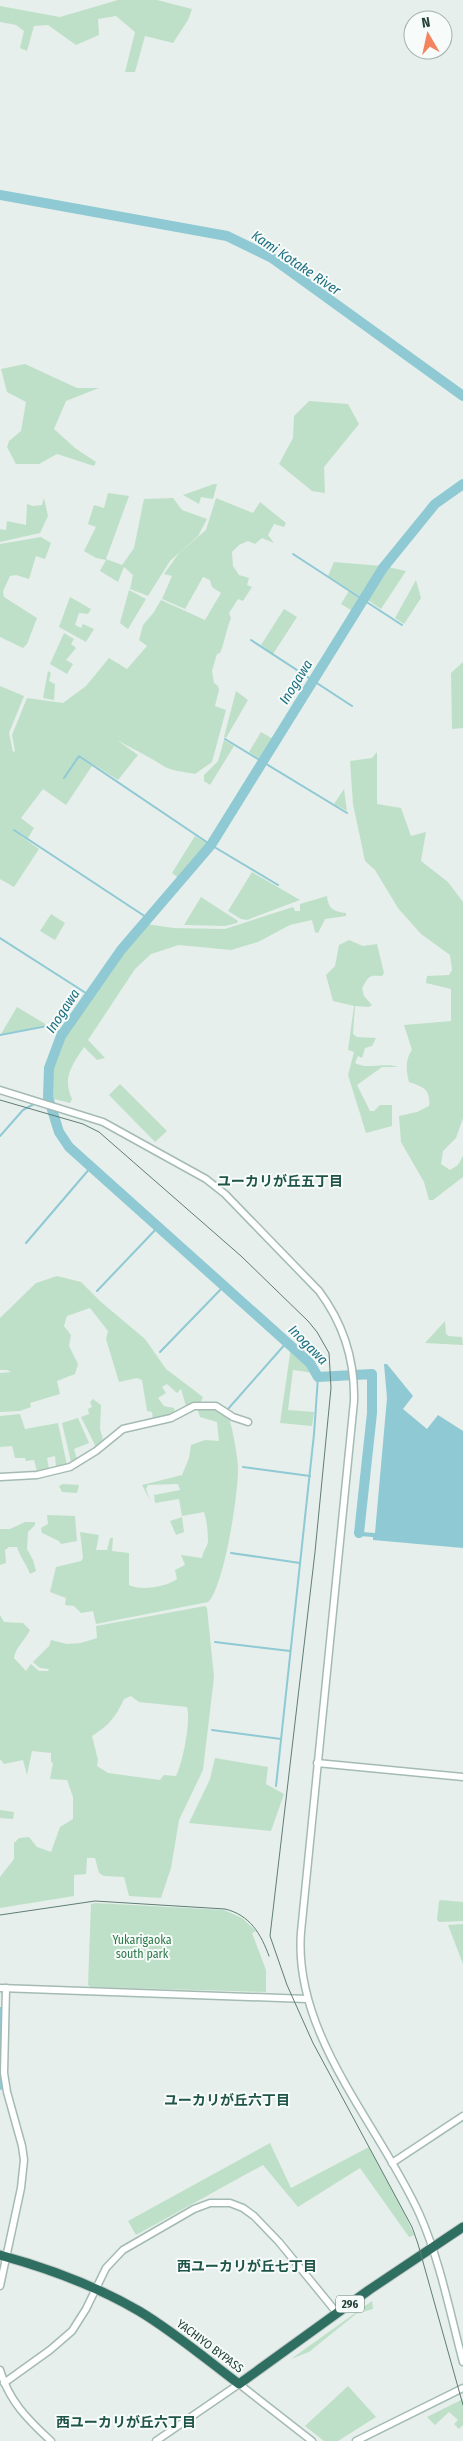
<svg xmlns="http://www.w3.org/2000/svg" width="463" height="2441" font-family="'Fira Sans Condensed','Noto Sans JP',sans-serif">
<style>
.green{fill:#bfe0c8;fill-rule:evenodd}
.water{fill:#8ec9d4}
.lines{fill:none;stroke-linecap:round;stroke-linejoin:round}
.stream{stroke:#8ec9d4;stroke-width:2}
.river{stroke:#8ec9d4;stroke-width:10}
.secondary-casing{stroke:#a4bbb3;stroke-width:9}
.highway-casing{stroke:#c2cac8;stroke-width:11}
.secondary{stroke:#fff;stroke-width:6}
.highway{stroke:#2f6f62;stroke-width:9}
.tram{stroke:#5f7d75;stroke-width:1}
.labels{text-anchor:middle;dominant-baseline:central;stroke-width:4;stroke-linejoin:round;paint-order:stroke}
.shield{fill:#f7fbf9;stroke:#637a73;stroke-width:1}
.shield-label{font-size:11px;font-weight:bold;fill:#24423a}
.park-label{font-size:12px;fill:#2d7a4b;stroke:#f7fbf9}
.street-label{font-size:12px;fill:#24423a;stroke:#f7fbf9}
.water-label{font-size:14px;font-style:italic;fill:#1c6f80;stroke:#f7fbf9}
.neighbourhood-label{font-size:14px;font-weight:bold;fill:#1f5548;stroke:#f7fbf9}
</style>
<rect width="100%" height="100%" fill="#e6efeb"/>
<!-- green -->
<g class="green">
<path d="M118,0H157L192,9L188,20L173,43L145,36L135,72H125L135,32L116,16L98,19L99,35L76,45L48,25L34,26L27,51L20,48L24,31L16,25L0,22V6L60,17Z"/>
<path d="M25,364L77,388H99L66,401L54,429L75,448L96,462L94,466L57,454L39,464H16L7,447L9,441L21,431L26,402L7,392L1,369Z"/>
<path d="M309,401L348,404L359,424L324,467L325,493L312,491L279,464L293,438L294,416Z"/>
<path d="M214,484H217L213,499L201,497L199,504L183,495Z"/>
<path d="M108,493L129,496L106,559L122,565L134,548L144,499L173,498L182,510L207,519L198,536L170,561L148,596L130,589L133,575L124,567L118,582L100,571L106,560L96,558L84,551L96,527L88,524L94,505L104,508Z"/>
<path d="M44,498L48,516L40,533L0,542V529L6,530L7,521L26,525L27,504L33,506L42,505Z"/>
<path d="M216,498L253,513L260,502L286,523L284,527L274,524L268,535L274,543L262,538L255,544L248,541L239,545L232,552L233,566L239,575L249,578L247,585L252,587L243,601L238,599L229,613L231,618C226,630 225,641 220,653L217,654L212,671L214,683L218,686L219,690L215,706L226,710L212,762L195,774C187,772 172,771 165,767C150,757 133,749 117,740L138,755L118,780L79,755L63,779L79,757L92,766L66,805L43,789L21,818L34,828L28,838L14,829L13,830L39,849L14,887L0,879V686L24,696L9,733L13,752L15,751L12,735L27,698L63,703L86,686L109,658L127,669L147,646L139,640L143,625L154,612L161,600L205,620L221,593L212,587L210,580L203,577L185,609L162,599L172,576L164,574L179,553L206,530Z"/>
<path d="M41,537L51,543L45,559L36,556L29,579L16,575L10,576L3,591L4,597L37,618L27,644L23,648L0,637V544Z"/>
<path d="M334,562L382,566L363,598L328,576Z"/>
<path d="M388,567L406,571L381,609L368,600Z"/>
<path d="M416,580L421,598L404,624L395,618Z"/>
<path d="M129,590L146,599L128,629L120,623Z"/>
<path d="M349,591L363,599L354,612L341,604Z"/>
<path d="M70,597L91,609L88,614L79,613L75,625L81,628L83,624L94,629L86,642L59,627Z"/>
<path d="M284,609L297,617L273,654L261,645Z"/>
<path d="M64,633L74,639L71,644L76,648L66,660L73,664L67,674L50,664Z"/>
<path d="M463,662V728L452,729L451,673Z"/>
<path d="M48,671L51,673L49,681L55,684L54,700L43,698Z"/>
<path d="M236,691L248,700L226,738L224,737Z"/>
<path d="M261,732L273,739L261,760L249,752Z"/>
<path d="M224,740L234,746L210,785L204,781V775L218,761Z"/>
<path d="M377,752V804L401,808L411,836L426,832L421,861L448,882L463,902V1118L456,1138L443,1151L441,1164L450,1170L458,1165L463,1156V1177L433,1200H429L424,1182L401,1142L399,1116L417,1112L429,1106C431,1089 423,1087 409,1082C406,1071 405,1059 412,1050L404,1025L451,1021V989L426,983L427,976L449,975L452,970L450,955L421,934L398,908L375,870L365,861L353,804L350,761L372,758Z"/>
<path d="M344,789L347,811L334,804Z"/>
<path d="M195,836L208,844L180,879L172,873Z"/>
<path d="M252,872L300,900L247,920L241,919L228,911Z"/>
<path d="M327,896C328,908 333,912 346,913V916L325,919L318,933L315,932L312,920L290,925L258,942L231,950L179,945L151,954L135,969L88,1040L105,1058L97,1060L84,1047C72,1065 62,1078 72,1099L70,1103L50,1098L52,1064L64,1036L122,952L147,924L173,928L225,929L293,907L295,911H300V904Z"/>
<path d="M201,897L238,921L237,923L225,926L184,925Z"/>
<path d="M51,914L65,923L55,940L40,931Z"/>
<path d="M349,940L363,946L377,944L384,973L382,976C368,975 369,976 362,988L364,996L372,1005L369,1007L355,1006L353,1034L357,1037L376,1038L372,1046L365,1048L362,1058L358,1056L355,1063C368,1070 384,1062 398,1067H382L357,1085L370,1111H374L380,1105H392V1126L366,1133L348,1075L354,1052L348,1050L354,1006L333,1001L326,975L335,966L339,945Z"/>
<path d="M17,1007L47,1025L1,1034Z"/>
<path d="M120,1084L167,1131L155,1142L109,1095Z"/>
<path d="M57,1276L81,1282L101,1302L145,1339L166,1369L203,1397L201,1402L186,1406L181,1389L177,1393L167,1384L162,1387L166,1393L158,1398L164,1406L174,1408L175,1412L153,1420L152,1412L147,1411L142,1380L137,1378L119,1382L106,1339L108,1331L90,1308L67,1316L64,1326L71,1335L69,1346L78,1364L75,1374L57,1381L60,1394L30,1403L31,1407L20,1411L0,1412V1373L11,1372L7,1370H0V1318L36,1283Z"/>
<path d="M445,1321L446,1334L449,1336L462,1337L463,1345L425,1343Z"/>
<path d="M291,1347L309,1364L314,1373L293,1370L288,1410L314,1412L312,1426L280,1423Z"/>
<path d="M93,1399L101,1405L100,1429L103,1439L96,1447L81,1417L89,1414L88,1409L92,1407L90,1402Z"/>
<path d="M201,1407L212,1409L229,1418C232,1426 238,1458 238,1467C239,1491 224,1588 208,1602L96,1624L93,1611L81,1613L74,1606L65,1605L66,1598L50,1592L56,1567L81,1561L83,1558L80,1532L99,1535L96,1550H107L110,1538H113L112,1551L129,1553V1585C142,1591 165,1587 177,1579L175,1570L185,1565L181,1555L202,1558C203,1551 207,1547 208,1542C208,1533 207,1520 204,1512L182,1516L179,1499L155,1503L154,1495L180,1490L178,1484L148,1485L146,1489L150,1500L142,1485L182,1475L189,1458L191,1445L205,1440L219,1441L217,1422L200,1417L198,1411Z"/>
<path d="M20,1414L25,1429L58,1423L67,1465L56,1467L55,1456L47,1458L49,1469L37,1471L34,1460L26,1461L25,1458H15L12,1446L0,1447V1416Z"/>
<path d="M78,1418L89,1443L74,1449L77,1459L71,1462L62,1423Z"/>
<path d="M63,1484L79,1485L77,1493L62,1492L59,1486Z"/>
<path d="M47,1515L75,1516L77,1541L61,1544L59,1541L42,1533L41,1528L48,1524Z"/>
<path d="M182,1517L184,1532L176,1535L170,1521Z"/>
<path d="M25,1522H35V1525L28,1532L27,1549L33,1560L36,1571L30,1574C26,1563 21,1559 17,1547H9L5,1550L6,1563L0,1565V1529H10Z"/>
<path d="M205,1606L207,1608L214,1677L203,1770L179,1820L171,1868L161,1898L129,1896L124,1877L104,1876L99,1873L95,1858H87L86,1874L74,1875V1896L0,1908V1877L14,1859V1843L19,1838L29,1837L37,1847L51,1852L60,1827L73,1819V1797L67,1780L50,1779L53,1763L51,1762V1753L32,1751L27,1775L23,1760L4,1764L0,1759V1615L4,1622L23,1623L30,1630C25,1641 16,1646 14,1658L26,1671L31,1664L39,1671H48L49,1669L40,1668L33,1662L49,1646L51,1640L67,1644L81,1643L97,1638L96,1626ZM131,1696L139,1702L187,1707C191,1721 183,1762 176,1776L164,1775L160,1780L108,1773L97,1766L98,1760L92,1736C108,1726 116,1717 124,1699Z"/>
<path d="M215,1758L268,1767L266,1784L284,1794L271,1831L189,1823L210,1779Z"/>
<path d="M0,1810L14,1812L13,1819L0,1818Z"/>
<path d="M441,1900L463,1902V1921L439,1922L437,1920L439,1901Z"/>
<path d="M95,1903L224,1910L242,1918L256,1931L252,1933L266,1970V1992L91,1987L88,1985L91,1904Z"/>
<path d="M463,1924V1964L448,1925Z"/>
<path d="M270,2143L291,2188L369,2147L403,2210L414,2235L409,2237L360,2168L298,2207L263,2165L136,2235L128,2221Z"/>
<path d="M372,2301L373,2309L356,2314L309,2352L291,2359Z"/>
<path d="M348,2386L376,2417L338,2441H324L305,2426Z"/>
<path d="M463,2399V2425L459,2429L454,2424L458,2420L449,2412L435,2425L427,2417Z"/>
</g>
<!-- water -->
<g class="water">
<path d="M384,1364H387L413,1396L403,1409L427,1429L438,1415L463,1431V1548L373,1540V1537L360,1536L361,1532L375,1533L387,1398Z"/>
<path d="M0,2007H2L4,2089L0,2090Z"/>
</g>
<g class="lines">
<!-- stream -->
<g class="stream">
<path d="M293,554L402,625"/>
<path d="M251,640L352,706"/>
<path d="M225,739L347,813"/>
<path d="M64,778L79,756L211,845L278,885"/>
<path d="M14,830L149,919"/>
<path d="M0,938L89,995"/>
<path d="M0,1035L47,1026L63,1034"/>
<path d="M41,1101L48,1097"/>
<path d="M0,1136L23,1110L36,1103"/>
<path d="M26,1243L91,1167"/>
<path d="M97,1291L158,1227"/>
<path d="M160,1352L224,1286"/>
<path d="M228,1409L287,1342"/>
<path d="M243,1467L310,1476"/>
<path d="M231,1553L300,1563"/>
<path d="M215,1642L290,1651"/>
<path d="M212,1730L281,1739"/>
<path d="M276,1786L314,1434L318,1377"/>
</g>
<!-- river -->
<g class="river">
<path d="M0,195L227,236L272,258L463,396"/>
<path d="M359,1533L372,1413V1374L318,1377L310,1363L69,1147L59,1132L48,1097L49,1068L61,1036L121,950L211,845L383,568L435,504L463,484"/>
</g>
<!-- secondary casing -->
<g class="secondary-casing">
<g id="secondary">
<path d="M0,1090L103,1122L206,1179L225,1194L319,1291C343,1323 355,1361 354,1401L301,1932C293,2035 378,2123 419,2213C440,2260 450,2313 463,2362"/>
<path d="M0,1477L37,1475L70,1467L96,1451L123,1429L171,1418L194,1406H216L233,1417L248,1422"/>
<path d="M317,1763L463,1777"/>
<path d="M0,1988L307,1999"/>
<path d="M392,2163L463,2116"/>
<path d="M0,2286L21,2188L24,2160L22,2146L7,2092L4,2073L6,1988"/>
<path d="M0,2370C9,2401 28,2420 51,2441"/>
<path d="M4,2383L50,2350L72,2331L86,2309L106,2268L123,2250L194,2209L210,2203H230L243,2208L254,2216L279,2242L337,2313"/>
<path d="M156,2441L239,2384L312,2441"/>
<path d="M356,2441L463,2388"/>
</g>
</g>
<!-- highway casing -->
<g class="highway-casing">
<path id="highway" d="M0,2255C48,2268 96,2286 139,2311C174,2332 206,2359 239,2384L369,2290L463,2227"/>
</g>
<!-- secondary -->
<use href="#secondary" class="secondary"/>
<!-- highway -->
<use href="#highway" class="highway"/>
<!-- tram -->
<g class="tram">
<path d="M0,1100L83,1124L99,1132L241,1256L308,1321L317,1332L329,1353L331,1388L315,1552L270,1936L287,1985L313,2043L412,2227L418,2244L463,2405"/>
<path d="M0,1915L95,1901L225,1909C250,1915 261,1934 269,1956"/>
</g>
</g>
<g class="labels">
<!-- shield labels -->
<rect class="shield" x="336" y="2295.5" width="28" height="17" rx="4"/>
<g class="shield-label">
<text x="350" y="2304">296</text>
</g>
<!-- park labels -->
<g class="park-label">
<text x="142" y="1940">Yukarigaoka<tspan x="142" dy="14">south park</tspan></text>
</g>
<!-- street labels -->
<g class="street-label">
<text transform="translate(210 2346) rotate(37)">YACHIYO BYPASS</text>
</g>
<!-- water labels -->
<g class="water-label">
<text transform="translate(296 263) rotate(34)">Kami Kotake River</text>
<text transform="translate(296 682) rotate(-58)">Inogawa</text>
<text transform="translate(63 1011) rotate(-57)">Inogawa</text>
<text transform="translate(308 1345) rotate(45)">Inogawa</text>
</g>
<!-- neighbourhood labels -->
<g class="neighbourhood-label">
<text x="280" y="1181">ユーカリが丘五丁目</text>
<text x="227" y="2100">ユーカリが丘六丁目</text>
<text x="247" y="2266">西ユーカリが丘七丁目</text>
<text x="126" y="2422">西ユーカリが丘六丁目</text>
</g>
</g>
<!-- north arrow -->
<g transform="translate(428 35) rotate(351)"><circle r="24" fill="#f7fbf9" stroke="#a3b1ad"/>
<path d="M0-4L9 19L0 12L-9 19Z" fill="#f4845f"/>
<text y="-8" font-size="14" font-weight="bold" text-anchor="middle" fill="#24423a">N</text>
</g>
</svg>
